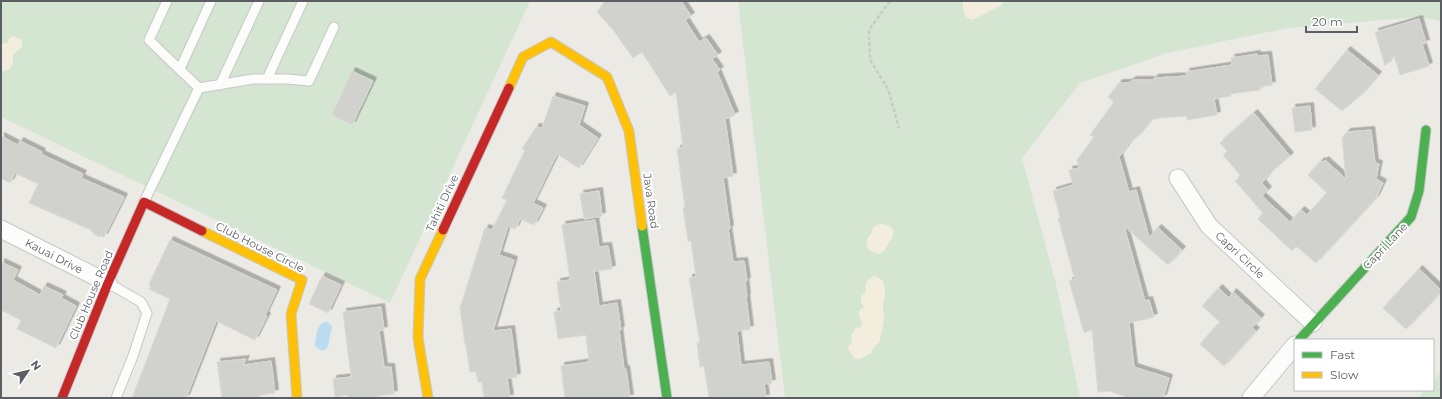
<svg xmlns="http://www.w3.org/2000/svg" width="1442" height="399" font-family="Montserrat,sans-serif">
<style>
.green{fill:#d4e6d2}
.sand{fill:#f2eddc}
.water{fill:#bbdbf3}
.building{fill:#d1d1ce;stroke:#dad9d4;filter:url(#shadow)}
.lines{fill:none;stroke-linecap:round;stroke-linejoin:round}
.lane-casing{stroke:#c7c7c6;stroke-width:11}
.street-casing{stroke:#c7c7c6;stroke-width:19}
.fast-casing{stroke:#c8c8c7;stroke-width:11}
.slow-casing{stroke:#c8c8c7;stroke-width:11}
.jam-casing{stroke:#c8c8c7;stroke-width:11}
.path{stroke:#c7ccc9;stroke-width:2.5;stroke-dasharray:4 2;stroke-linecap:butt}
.lane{stroke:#fcfcfb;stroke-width:9}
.street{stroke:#fcfcfb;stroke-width:17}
.fast{stroke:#4caf50;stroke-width:9}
.slow{stroke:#ffc107;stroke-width:9}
.jam{stroke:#c62828;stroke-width:9}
.labels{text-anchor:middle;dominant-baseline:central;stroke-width:4;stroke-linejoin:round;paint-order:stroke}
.street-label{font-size:11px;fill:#5b5f63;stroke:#fff}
</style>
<defs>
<filter id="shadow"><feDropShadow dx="3.5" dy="-3.5" stdDeviation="0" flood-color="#0004"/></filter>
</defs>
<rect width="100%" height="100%" fill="#ebeae5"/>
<!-- green -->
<g class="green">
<path d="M1,1H530L390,303L1,117Z"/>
<path d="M738,1H1441V21L1420,17L1288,28L1167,53L1080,83L1022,158L1056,284L1080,398H785Z"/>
<path d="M1441,372V398H1418L1425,390H1433V381Z"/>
</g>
<!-- sand -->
<g class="sand">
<path d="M963,1H1005L1000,6L972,20L966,17L963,9Z"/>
<path d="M13,36L22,40V47L12,56C16,66 10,70 1,72V44L8,43L9,39Z"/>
<path d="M882,224C903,227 890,240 884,251L879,254L869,250L866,244L868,237L872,233V229L876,225Z"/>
<path d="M874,276C889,279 885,296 883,306C883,310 884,314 884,319C884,321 880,339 880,340C878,345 873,348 871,353L860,359H855L849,351L848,346L852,344L851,336L856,327L859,328L861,326L862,322L859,316V311L864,307L861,302V296L864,294L866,291L865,285L868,280Z"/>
</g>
<!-- water -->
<path class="water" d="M326,321L332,326C332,330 330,332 330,336C328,342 330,346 325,350C321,351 318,349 315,345C317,334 315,327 326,321Z"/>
<!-- building -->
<g class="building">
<path d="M605,1H681L691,16L685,20L699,42L706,38L718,55L712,59L720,70L717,72L735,115L725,119L733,176L723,178L730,229H728L733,262L744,261L747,281H745L747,297H746L750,329L737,331L741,365L769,362L772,383L764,384L766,398H709L704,366L700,367L697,343H700L689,278L696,277L691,241H688L683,208H685L677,149L683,148L676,92L670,96L642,52L633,58L614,31L597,12Z"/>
<path d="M1419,19L1426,43L1422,44L1429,66L1400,75L1394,55L1385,66L1375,32Z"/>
<path d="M1347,50L1378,75L1363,93L1342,111L1315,89Z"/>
<path d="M1257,54V56L1268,55L1272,85L1260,87V90L1230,94L1231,96L1214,99L1217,115L1187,120V116L1160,118L1151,120L1135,139L1133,138L1119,157L1129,192L1136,190L1149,237L1158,228L1182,250L1168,265L1124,226L1145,301L1149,300L1154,317L1129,323L1134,367L1169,378L1163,398H1129L1109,391L1098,392L1092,330L1084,333L1075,301L1069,281L1075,280L1058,218L1060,217L1053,191L1073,185L1069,170L1079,168L1077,160L1094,137L1090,135L1114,102L1108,97L1119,83H1128L1133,80H1155L1154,78L1187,76L1186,72L1232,65L1231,58Z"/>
<path d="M352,71L373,81L352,125L332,115Z"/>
<path d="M553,96L585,106L579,125L598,138L579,168L557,154L533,203L543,208L534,225L520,219L515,229L508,226L499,255L514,260L493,331L511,329L517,377L507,378L510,398H484L482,382H478L476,372H470L466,345H465L460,308L485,228L492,230L507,200L502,198L525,150L522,149L536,127L542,128Z"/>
<path d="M1310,106L1312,130L1295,132L1292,108Z"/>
<path d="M1254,113L1290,156L1270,173L1262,183L1268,190L1262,196L1290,222L1301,210L1307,215L1327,193L1308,175L1321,161L1323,162L1325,160L1346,179L1342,138L1347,132L1371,130L1375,163L1379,164L1376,179L1383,183L1376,198L1316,263L1296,246L1292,251L1258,219L1263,213L1235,181L1241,176L1223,155L1227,151L1220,143Z"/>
<path d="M1,136L18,145L20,141L42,152L41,154L83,174L81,178L124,197L104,237L101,236L99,237L93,233L91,230L29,203L38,184L15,173L10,183L1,178Z"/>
<path d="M599,191L602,216L584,219L580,194Z"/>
<path d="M595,220L599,247L608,246L612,269L594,271L599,306L617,303L621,330H619L624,369H626L630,398H565L561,366L589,362L586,335L558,339L554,312L561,311L557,282L570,280L562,225Z"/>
<path d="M170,240L277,290L265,315L267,316L255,340L216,321L186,398H132L170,299L149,289L151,286L149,284Z"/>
<path d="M1,262L18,270L13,280L40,295L44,286L63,295L61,298L76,306L56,348L17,329L21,320L1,310Z"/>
<path d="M1419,269L1441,290V292L1406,329L1383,308Z"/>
<path d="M322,276L341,285L328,313L309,304Z"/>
<path d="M1219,288L1229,298L1233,292L1261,318L1252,328L1256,331L1224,366L1200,344L1220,322L1202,306Z"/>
<path d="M381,307L384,330L379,331L384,367H391L394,394L377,396V398H348L347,395L335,397L333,379L351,377L343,312Z"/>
<path d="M246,359L243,365L271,361L275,393L259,395V398H222L217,362Z"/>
</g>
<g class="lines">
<!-- lane casing -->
<g class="lane-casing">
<g id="lane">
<path d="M167,1L149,40L199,88"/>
<path d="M180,69L211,1"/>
<path d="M267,79L303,1"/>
<path d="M220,85L259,1"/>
<path d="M144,202L199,88L253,79H288L309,81L334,27"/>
<path d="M108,283L141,302L147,313L133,356L116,398"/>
</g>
</g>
<!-- street casing -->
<g class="street-casing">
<g id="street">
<path d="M1178,178L1209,226L1313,323"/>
<path d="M1,229L108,283"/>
<path d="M1251,398L1295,345"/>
</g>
</g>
<!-- fast casing -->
<g class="fast-casing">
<g id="fast">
<path d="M642,226L667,398"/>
<path d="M1299,340L1411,217L1419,191L1426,130"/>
</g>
</g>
<!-- slow casing -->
<g class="slow-casing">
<g id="slow">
<path d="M509,88L523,57L551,42L607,77L629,131L642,226"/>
<path d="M202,231L302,280L291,314L297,398"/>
<path d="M428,398L418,338L420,279L443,230"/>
</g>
</g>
<!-- jam casing -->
<g class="jam-casing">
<g id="jam">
<path d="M443,230L509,88"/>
<path d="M62,398L108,283L144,202L202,231"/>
</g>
</g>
<!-- path -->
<path class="path" d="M890,1L869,30L870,60L888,89L899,128"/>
<!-- lane -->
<use href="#lane" class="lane"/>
<!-- street -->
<use href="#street" class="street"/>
<!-- fast -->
<use href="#fast" class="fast"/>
<!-- slow -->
<use href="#slow" class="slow"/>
<!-- jam -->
<use href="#jam" class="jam"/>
</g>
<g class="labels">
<!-- street labels -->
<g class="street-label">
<text transform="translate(651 201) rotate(82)">Java Road</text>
<text transform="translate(442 203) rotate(-65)">Tahiti Drive</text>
<text transform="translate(1385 246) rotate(-47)">Capri Lane</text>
<text transform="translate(260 247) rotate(27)">Club House Circle</text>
<text transform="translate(1240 255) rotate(43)">Capri Circle</text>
<text transform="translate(54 256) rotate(27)">Kauai Drive</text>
<text transform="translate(91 295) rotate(-67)">Club House Road</text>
</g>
</g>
<!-- border -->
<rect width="1442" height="399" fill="none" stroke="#5b5f63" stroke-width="4"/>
<!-- legend -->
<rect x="1294" y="339" width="140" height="52" fill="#ffffff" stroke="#bdbfc1"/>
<rect x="1302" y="352" width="20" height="6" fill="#4caf50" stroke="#bdbfc1"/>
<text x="1330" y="359" font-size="12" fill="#5b5f63">Fast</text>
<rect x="1302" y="372" width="20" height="6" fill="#ffc107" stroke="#bdbfc1"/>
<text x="1330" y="379" font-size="12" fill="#5b5f63">Slow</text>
<!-- north arrow -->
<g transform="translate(28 371) rotate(55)" stroke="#ffffff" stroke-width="3" paint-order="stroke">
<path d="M0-3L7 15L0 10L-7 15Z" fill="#5b5f63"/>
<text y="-6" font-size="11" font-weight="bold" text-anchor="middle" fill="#5b5f63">N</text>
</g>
<!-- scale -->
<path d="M1306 26v6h51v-6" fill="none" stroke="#5b5f63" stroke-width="2"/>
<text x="1312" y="26" font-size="12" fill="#5b5f63" stroke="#ffffff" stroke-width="3" paint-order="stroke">20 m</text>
</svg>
